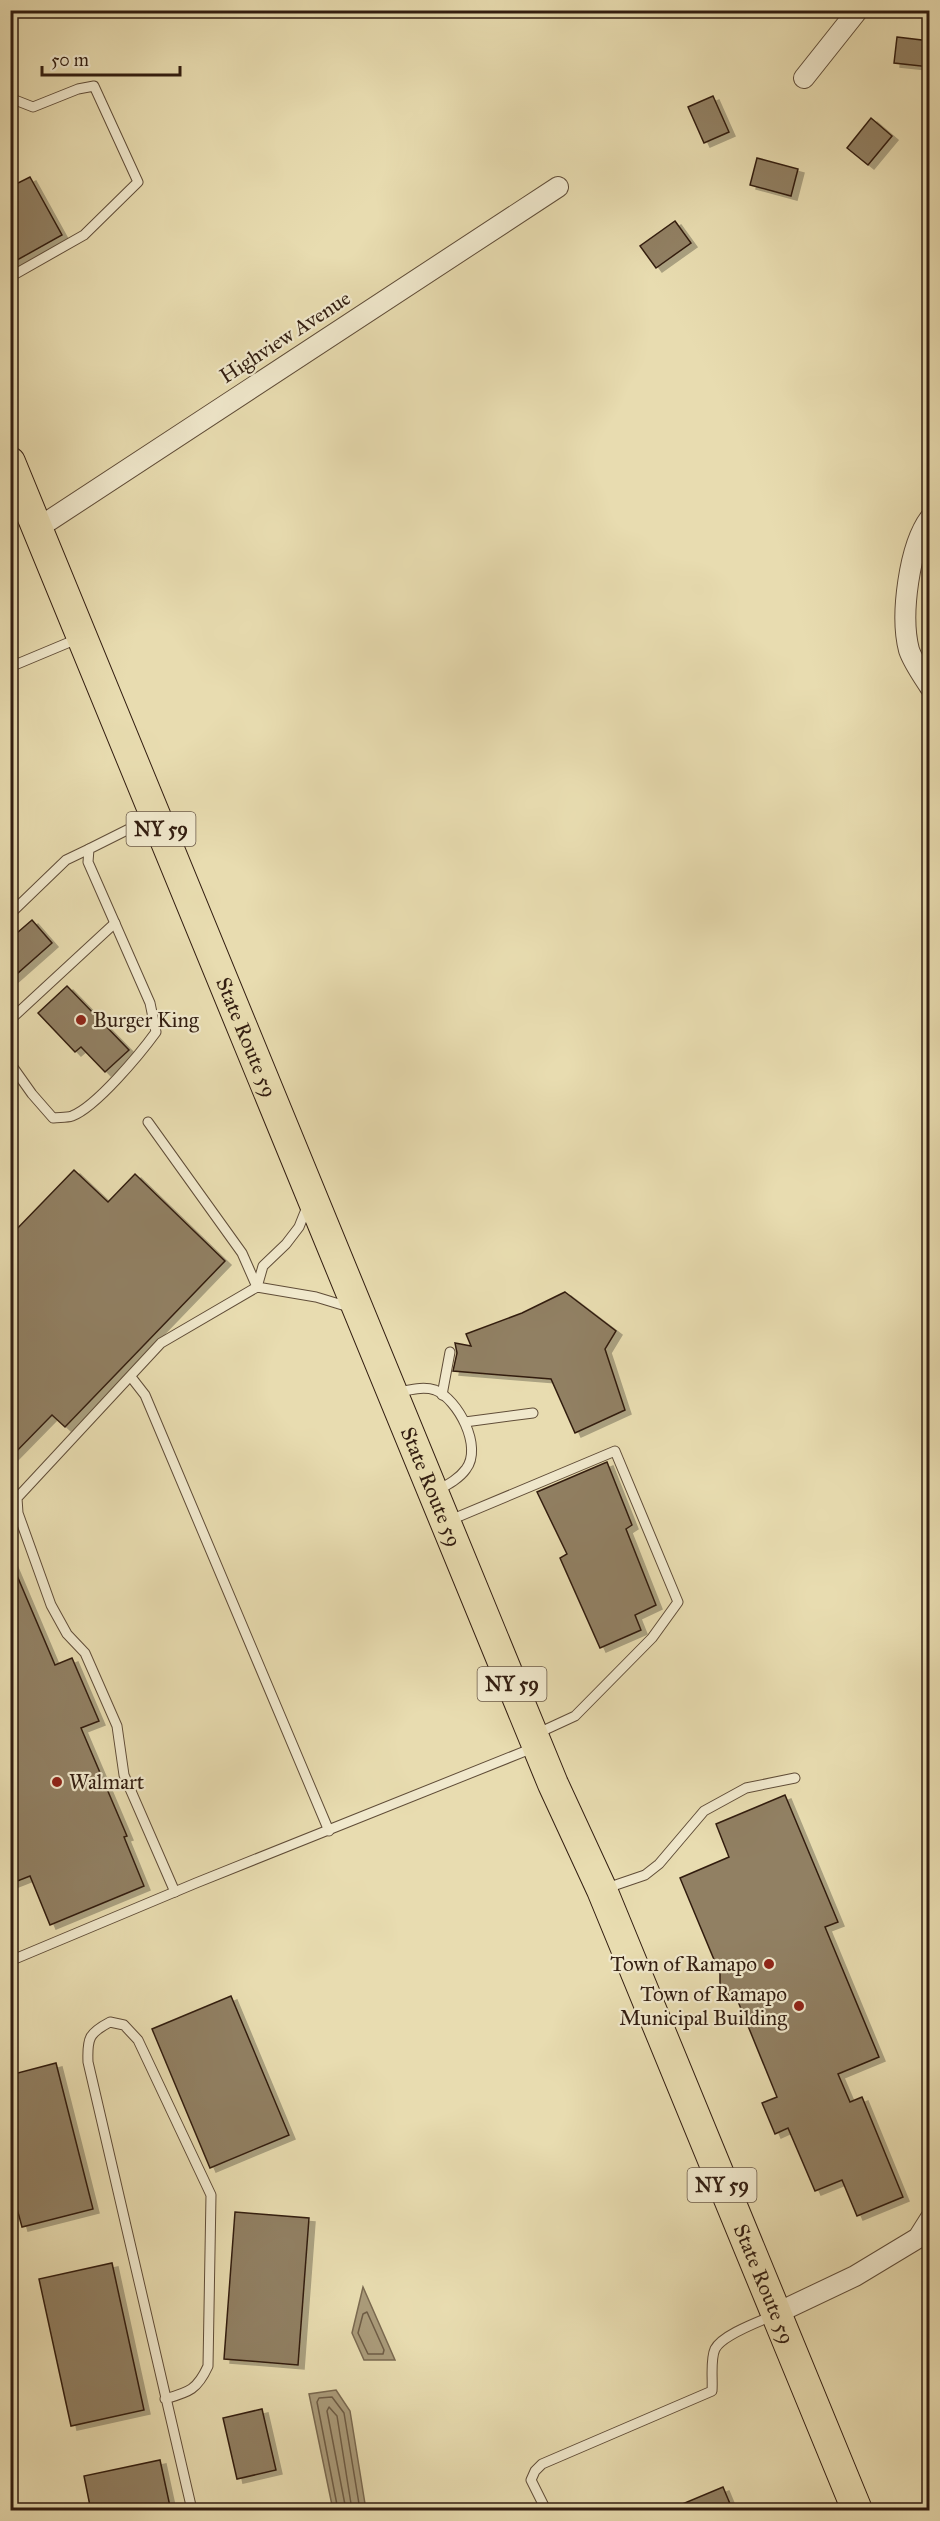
<svg xmlns="http://www.w3.org/2000/svg" width="940" height="2521" font-family="'IM FELL Great Primer',serif">
<style>
.water{fill:#aa9b7a;stroke:#7a6950;stroke-width:1.5}
.lines{fill:none;stroke-linecap:round;stroke-linejoin:round}
.shore{stroke:#6e5c45;stroke-width:1.5}
.building{fill:#918063;stroke:#321d10;stroke-width:1.5;filter:url(#shadow)}
.service-casing{stroke:#604d38;stroke-width:11}
.minor-casing{stroke:#604d38;stroke-width:22}
.primary-casing{stroke:#321d10;stroke-width:32}
.service{stroke:#f0e8cc;stroke-width:9}
.minor{stroke:#f0e8cc;stroke-width:20}
.primary{stroke:#e8dcb0;stroke-width:30}
.poi-dot{fill:#8f2418;stroke:#f0e8cc;stroke-width:2}
.labels{text-anchor:middle;dominant-baseline:central;stroke-width:4.5;stroke-linejoin:round;paint-order:stroke}
.shield{fill:#f0e8cc;stroke:#6b5a48;stroke-width:1.5}
.shield-label{font-size:20px;font-weight:bold;fill:#321d10}
.street-label{font-size:21px;fill:#321d10;stroke:#f0e8cc}
.poi-label{font-size:21px;fill:#321d10;stroke:#f0e8cc;text-anchor:start}
</style>
<defs>
<filter id="shadow"><feDropShadow dx="6" dy="4" stdDeviation="0" flood-color="#0004"/></filter>
</defs>
<rect width="100%" height="100%" fill="#e8dcb0"/>
<filter id="stains"><feTurbulence type="fractalNoise" baseFrequency=".00333" numOctaves="4"/><feColorMatrix values="0 0 0 0 .2 0 0 0 0 .09 0 0 0 0 .02 0 0 0 .5 -.17"/></filter>
<radialGradient id="worn" r=".72"><stop offset=".6" stop-color="#630" stop-opacity="0"/><stop offset="1" stop-color="#630" stop-opacity=".3"/></radialGradient>
<!-- water -->
<g class="water">
<path d="M363,2287L395,2360H364L352,2333Z"/>
<path d="M336,2390L350,2411L366,2510H333L309,2394Z"/>
</g>
<g class="lines">
<!-- shore -->
<g class="shore">
<path d="M367,2312L384,2350L383,2354H368L358,2333L363,2314Z"/>
<path d="M338,2510L317,2402L319,2398L332,2397L344,2413L360,2510"/>
<path d="M346,2510L327,2411L329,2407L337,2416L352,2510"/>
</g>
</g>
<!-- building -->
<g class="building">
<path d="M897,37L930,41V67L894,63Z"/>
<path d="M713,96L729,132L704,143L688,107Z"/>
<path d="M871,118L892,136L868,165L847,148Z"/>
<path d="M757,158L798,169L791,196L750,185Z"/>
<path d="M30,177L62,235L10,264V187Z"/>
<path d="M675,221L691,243L656,268L640,246Z"/>
<path d="M32,920L52,943L10,980V939Z"/>
<path d="M67,986L129,1050L105,1072L81,1047L75,1052L38,1013Z"/>
<path d="M74,1170L108,1202L135,1174L225,1261L65,1427L52,1415L10,1458V1236Z"/>
<path d="M565,1292L616,1331L605,1349L625,1410L575,1433L551,1379L453,1371L457,1353L455,1343L471,1346L466,1334L522,1313Z"/>
<path d="M607,1462L632,1525L626,1529L656,1605L635,1615L641,1630L600,1648L560,1558L567,1554L537,1492Z"/>
<path d="M10,1559L55,1665L72,1658L99,1721L81,1728L127,1836L124,1837L144,1886L50,1925L30,1876L10,1884Z"/>
<path d="M785,1795L838,1922L825,1927L879,2057L838,2074L850,2102L862,2097L903,2197L857,2216L842,2180L815,2191L788,2128L775,2134L762,2103L777,2097L737,1999L724,1992L720,1983V1974L680,1878L729,1857L716,1824Z"/>
<path d="M231,1996L289,2135L210,2168L152,2029Z"/>
<path d="M56,2063L93,2209L22,2227L10,2183V2075Z"/>
<path d="M235,2212L309,2218L298,2365L224,2359Z"/>
<path d="M112,2263L144,2410L71,2426L39,2279Z"/>
<path d="M262,2409L276,2470L237,2479L223,2418Z"/>
<path d="M160,2460L171,2511H91L84,2476Z"/>
<path d="M723,2487L733,2511H668V2510Z"/>
</g>
<g class="lines">
<!-- service casing -->
<g class="service-casing">
<g id="service">
<path d="M10,98L33,107L78,89L94,86L138,182L84,235L10,277"/>
<path d="M10,667L77,639"/>
<path d="M10,914L66,860L89,849"/>
<path d="M10,1020L115,923"/>
<path d="M10,1063L32,1094L53,1118C59,1117 66,1118 72,1116C96,1107 140,1054 156,1032L150,1003L88,862L89,849L151,818"/>
<path d="M148,1122L242,1253L257,1287"/>
<path d="M257,1287L263,1266L286,1244L299,1227L307,1207"/>
<path d="M131,1377L145,1395L329,1831"/>
<path d="M398,1392C410,1390 423,1386 435,1390C458,1399 483,1447 466,1469C459,1479 447,1485 436,1491"/>
<path d="M442,1395L450,1352"/>
<path d="M465,1422L533,1413"/>
<path d="M448,1521L615,1451L678,1602L652,1638L575,1716L536,1734"/>
<path d="M604,1889L645,1875L659,1864L704,1811L746,1788L795,1778"/>
<path d="M175,1892L124,1775L117,1726L85,1653L67,1634L51,1605L18,1513L17,1498L161,1343L257,1287L316,1297L349,1307"/>
<path d="M10,1961L196,1883L533,1748"/>
<path d="M165,2399C189,2392 197,2390 208,2366L211,2195L138,2040L124,2025L110,2022C89,2033 87,2038 88,2062L192,2510"/>
<path d="M546,2510L531,2480L535,2471L542,2464L712,2391C713,2379 710,2360 715,2349C722,2335 758,2322 772,2316"/>
</g>
</g>
<!-- minor casing -->
<g class="minor-casing">
<g id="minor">
<path d="M804,78L858,10"/>
<path d="M930,518C909,546 900,616 909,650C913,662 923,676 930,687"/>
<path d="M38,528L558,187"/>
<path d="M775,2314L855,2276L918,2238L930,2219"/>
</g>
</g>
<!-- primary casing -->
<g class="primary-casing">
<g id="primary">
<path id="s1" d="M10,462L553,1784L602,1890L857,2510"/>
</g>
</g>
<!-- service -->
<use href="#service" class="service"/>
<!-- minor -->
<use href="#minor" class="minor"/>
<!-- primary -->
<use href="#primary" class="primary"/>
</g>
<!-- markers -->
<g class="poi-dot">
<circle cx="81" cy="1020" r="6"/>
<circle cx="57" cy="1782" r="6"/>
<circle cx="769" cy="1964" r="6"/>
<circle cx="799" cy="2006" r="6"/>
</g>
<g class="labels">
<!-- shield labels -->
<g class="shield">
<rect x="126.5" y="812" width="69" height="34" rx="4.5"/>
<rect x="477.5" y="1667" width="69" height="34" rx="4.5"/>
<rect x="687.5" y="2168" width="69" height="34" rx="4.5"/>
</g>
<g class="shield-label">
<text x="161" y="829">NY 59</text>
<text x="512" y="1684">NY 59</text>
<text x="722" y="2185">NY 59</text>
</g>
<!-- street labels -->
<g class="street-label">
<text transform="translate(285 337) rotate(-33)">Highview Avenue</text>
<text stroke="none"><textPath href="#s1" startOffset="622">State Route 59</textPath></text>
<text stroke="none"><textPath href="#s1" startOffset="1108">State Route 59</textPath></text>
<text stroke="none"><textPath href="#s1" startOffset="1972">State Route 59</textPath></text>
</g>
<!-- poi labels -->
<g class="poi-label">
<text x="93" y="1020">Burger King</text>
<text x="69" y="1782">Walmart</text>
<text x="757" y="1964" text-anchor="end">Town of Ramapo</text>
<text x="787" y="1994" text-anchor="end">Town of Ramapo<tspan x="787" dy="24">Municipal Building</tspan></text>
</g>
</g>
<!-- margin -->
<rect width="940" height="2521" fill="none" stroke="#e8dcb0" stroke-width="36"/>
<rect x="12" y="12" width="916" height="2497" fill="none" stroke="#321d10" stroke-width="3"/>
<rect x="18" y="18" width="904" height="2485" fill="none" stroke="#321d10" stroke-width="1.5"/>
<!-- scale -->
<path d="M42 66v9h138v-9" fill="none" stroke="#321d10" stroke-width="3"/>
<text x="51" y="66" font-size="18" fill="#321d10" stroke="#f0e8cc" stroke-width="4.5" paint-order="stroke">50 m</text>
<rect width="100%" height="100%" filter="url(#stains)"/>
<rect width="100%" height="100%" fill="url(#worn)"/>
</svg>
